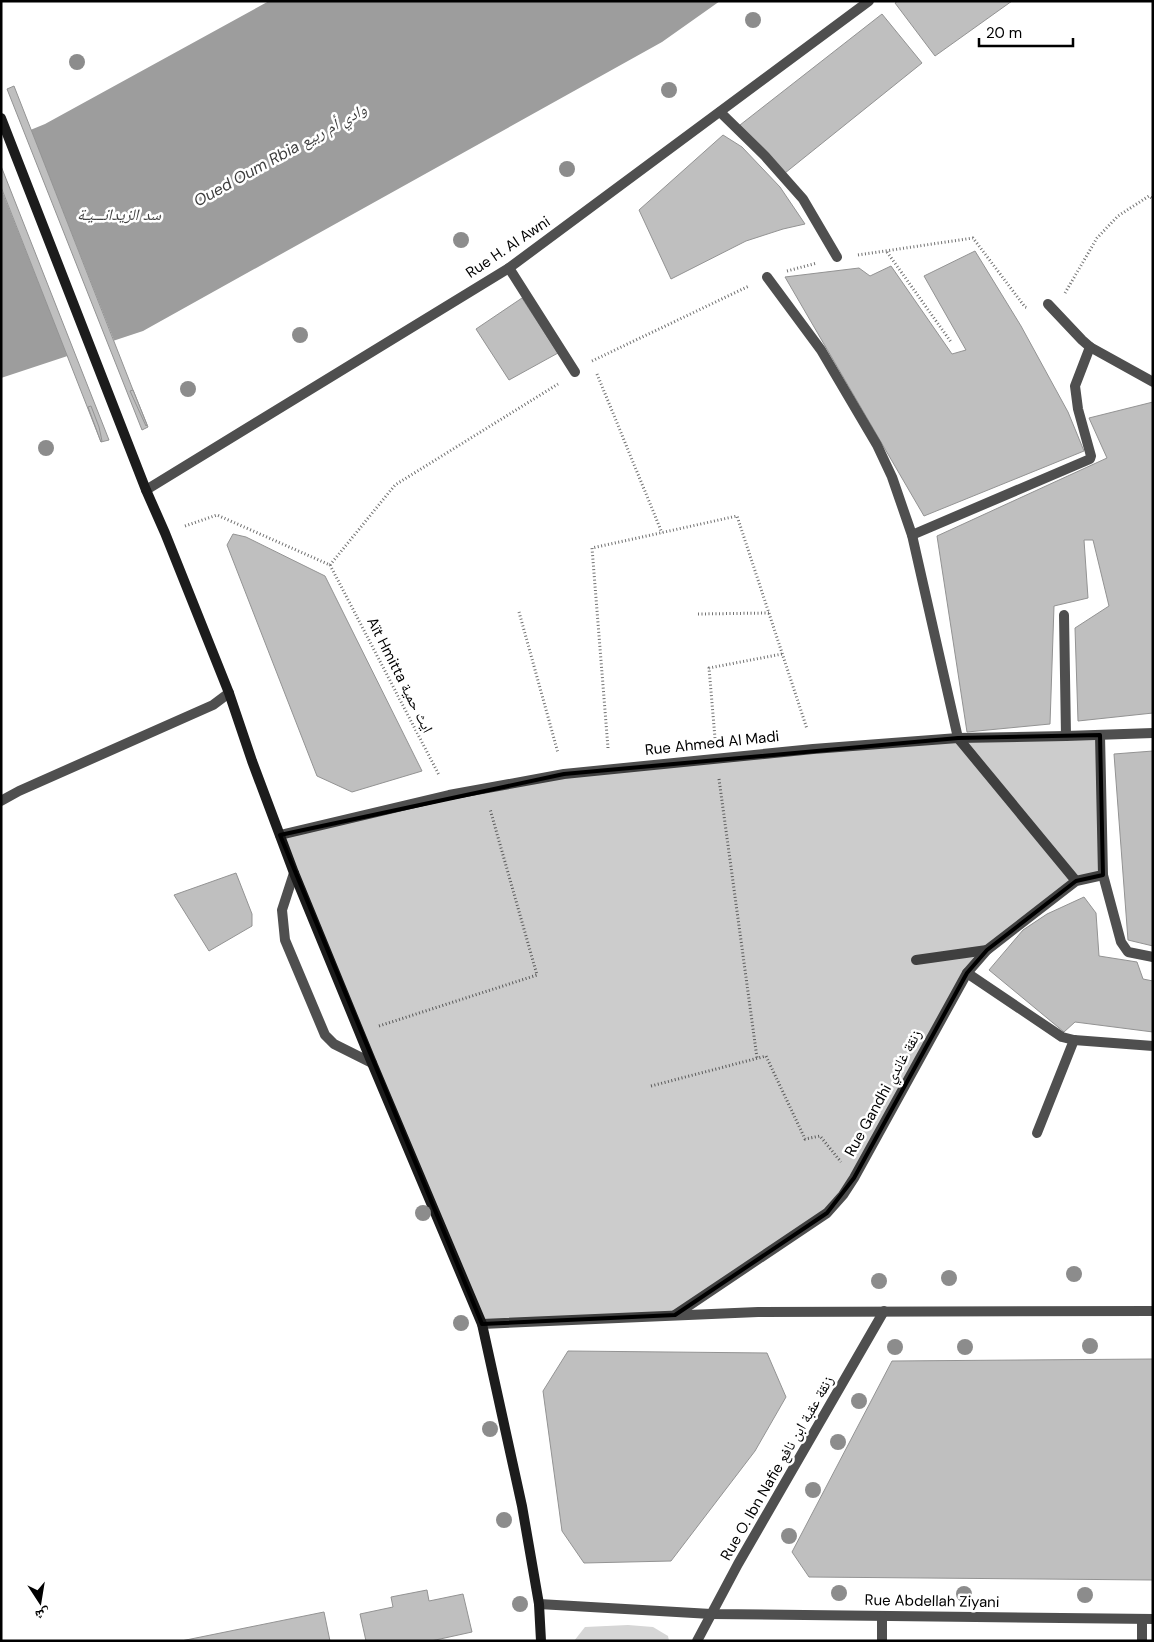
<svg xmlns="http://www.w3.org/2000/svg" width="1154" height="1642" font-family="'DM Sans','Noto Naskh Arabic',sans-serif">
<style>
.green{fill:#d6d6d6}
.water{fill:#9d9d9d}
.pier{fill:#fff}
.building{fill:#bfbfbf;stroke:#939393}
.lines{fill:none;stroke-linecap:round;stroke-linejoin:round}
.path{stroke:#717171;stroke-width:3;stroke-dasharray:1 2.5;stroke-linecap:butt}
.service{stroke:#4f4f4f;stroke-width:10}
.minor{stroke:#4f4f4f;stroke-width:10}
.secondary{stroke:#1c1c1c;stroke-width:10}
.tree{fill:#8c8c8c}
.marked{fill:#000;fill-opacity:0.2;stroke:#000;stroke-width:4;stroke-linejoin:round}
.labels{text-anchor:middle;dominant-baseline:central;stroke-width:5;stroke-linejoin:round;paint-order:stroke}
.street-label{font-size:15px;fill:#000;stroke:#fff}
.water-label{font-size:16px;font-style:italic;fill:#3e3e3e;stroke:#fff}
</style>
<rect width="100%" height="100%" fill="#fff"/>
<!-- green -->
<path class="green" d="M628,1625L653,1627L668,1636L669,1641H574L585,1627Z"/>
<!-- water -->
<path class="water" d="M269,1H720L662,42L143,331L1,378V142L45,124Z"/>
<!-- pier -->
<path class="pier" d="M30,128L115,343L69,359L1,188V139Z"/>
<!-- building -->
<g class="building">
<path d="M898,1H1012L935,56L895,3Z"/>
<path d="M882,14L922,63L785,173L740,125Z"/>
<path d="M14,86L133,390L148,427L142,430L7,89Z"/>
<path d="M723,135L742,147L780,187L805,224L783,229L746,241L671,279L639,210Z"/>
<path d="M1,166L109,440L101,442L1,187Z"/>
<path d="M975,251L1021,326L1068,412L1084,451L924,516L785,277L859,268L870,276L891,266L952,354L966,350L924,276Z"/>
<path d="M522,298L558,353L509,380L476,329Z"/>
<path d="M133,390L147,425L146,426L130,391Z"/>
<path d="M1153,402V713L1078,721L1075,628L1109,606L1093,540H1084L1088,598L1054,606L1050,724L967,732L937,536L1107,458L1089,418Z"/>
<path d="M91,406L99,427L102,441L101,442L88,407Z"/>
<path d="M233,534L246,537L325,576L422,771L352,792L317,776L227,545Z"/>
<path d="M1153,751V946L1128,940L1114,754Z"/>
<path d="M236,873L252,914V926L209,951L174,895Z"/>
<path d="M1084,897L1096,913L1099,956L1137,962L1143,979L1153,981V1032L1075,1022L1064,1032L989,970L1023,930L1047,914Z"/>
<path d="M568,1351L767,1353L786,1397L755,1451L671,1561L584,1563L562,1531L543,1391Z"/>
<path d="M1153,1359V1580L809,1577L792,1552L892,1361Z"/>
<path d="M427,1590L429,1601L463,1594L472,1632L431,1641H366L360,1614L393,1607L391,1597Z"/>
<path d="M324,1612L330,1641H181Z"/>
</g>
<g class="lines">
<!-- path -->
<g class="path">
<path d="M887,252L951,342"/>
<path d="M858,255L973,238L1025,307L1028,308"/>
<path d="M787,271L817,263"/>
<path d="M1065,293L1097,238L1118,216L1149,196L1153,199"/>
<path d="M592,361L749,286"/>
<path d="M597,374L662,533"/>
<path d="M185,526L217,515L330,565"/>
<path d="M330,565L395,485L558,384"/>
<path d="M330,565L439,775"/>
<path d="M519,612L558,753"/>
<path d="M698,614L769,613"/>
<path d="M715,738L709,668L782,654"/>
<path d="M608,748L592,548L737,516L807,729"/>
<path d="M719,779L757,1058"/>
<path d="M379,1026L537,975L490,809"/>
<path d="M651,1086L766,1056L805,1139L820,1136L841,1162"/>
</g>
<!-- service -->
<g class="service">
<path d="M720,112L765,156L803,199L837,257"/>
<path d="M509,268L575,372"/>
<path d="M767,277L821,350L877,445L892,477L912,535L958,738L1076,881"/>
<path d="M1048,304L1082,340L1090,347L1153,382"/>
<path d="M912,535L1090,459L1091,456L1078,409L1075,386L1090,347"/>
<path d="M1064,615L1066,736"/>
<path d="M294,873L282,910L285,940L325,1035L334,1044L372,1063"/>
<path d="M1103,875L1121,942L1128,952L1153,957"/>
<path d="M916,960L987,950"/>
<path d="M967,973L1062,1037L1074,1040L1153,1046"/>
<path d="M1037,1133L1074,1040"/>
</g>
<!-- minor -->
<g class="minor">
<path d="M146,490L509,268L869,1"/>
<path d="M1,801L19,791L213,705L229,693"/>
<path d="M280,835L449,795L564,774L813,749L958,738L1066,736L1153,733"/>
<path d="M675,1315L827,1213L843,1195L854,1178L967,973L987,950L1076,881L1103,875L1100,735"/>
<path d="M482,1324L758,1312L1153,1311"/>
<path d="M539,1604L711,1614L1153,1619"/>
<path d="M697,1641L738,1564L884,1311"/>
<path d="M882,1641V1616"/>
<path d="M1142,1641V1619"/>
</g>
<!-- secondary -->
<path class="secondary" d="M1,118L146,490L165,533L229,693L252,761L294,873L372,1063L482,1324L522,1506L539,1604L541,1641"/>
</g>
<!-- trees -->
<g class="tree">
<circle cx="753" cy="20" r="8"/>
<circle cx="77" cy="62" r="8"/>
<circle cx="669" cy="90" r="8"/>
<circle cx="567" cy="169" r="8"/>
<circle cx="461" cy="240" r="8"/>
<circle cx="300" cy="335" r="8"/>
<circle cx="188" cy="389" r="8"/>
<circle cx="46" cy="448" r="8"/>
<circle cx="423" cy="1213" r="8"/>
<circle cx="1074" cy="1274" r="8"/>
<circle cx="949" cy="1278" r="8"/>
<circle cx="879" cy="1281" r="8"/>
<circle cx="461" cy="1323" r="8"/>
<circle cx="1090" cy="1346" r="8"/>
<circle cx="895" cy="1347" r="8"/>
<circle cx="965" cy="1347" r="8"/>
<circle cx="859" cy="1401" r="8"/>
<circle cx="490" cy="1429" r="8"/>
<circle cx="838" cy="1442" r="8"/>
<circle cx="813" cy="1490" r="8"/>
<circle cx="504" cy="1520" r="8"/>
<circle cx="789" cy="1536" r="8"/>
<circle cx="839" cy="1593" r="8"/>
<circle cx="964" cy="1594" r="8"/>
<circle cx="1085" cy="1595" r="8"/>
<circle cx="520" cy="1604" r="8"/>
</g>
<!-- marked area -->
<path class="marked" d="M1100,735L1103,875L1076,881L987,950L967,973L854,1178L827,1213L675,1315L482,1324L280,835L564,774L958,738Z"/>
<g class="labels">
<!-- street labels -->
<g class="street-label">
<text transform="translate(508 247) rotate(-34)">Rue H. Al Awni</text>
<text transform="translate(400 675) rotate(63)">Aït Hmitta ايث حمية</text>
<text transform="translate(712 743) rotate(-6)">Rue Ahmed Al Madi</text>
<text transform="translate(883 1093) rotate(-61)">Rue Gandhi زنقة غاندي</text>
<text transform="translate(777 1468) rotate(-60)">Rue O. Ibn Nafie زنقة عقبة ابن نافع</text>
<text transform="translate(932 1601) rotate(1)">Rue Abdellah Ziyani</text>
</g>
<!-- water labels -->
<g class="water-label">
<text transform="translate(280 155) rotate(-29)">Oued Oum Rbia وادي أم ربيع</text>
<text x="119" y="214">سد الزيدانـــيـة</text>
</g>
</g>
<!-- border -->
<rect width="1154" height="1642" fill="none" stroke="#000000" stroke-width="5"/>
<!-- north arrow -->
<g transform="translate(40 1602) rotate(168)" stroke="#ffffff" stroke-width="4" paint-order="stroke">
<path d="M0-4L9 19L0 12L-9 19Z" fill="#000000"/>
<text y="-8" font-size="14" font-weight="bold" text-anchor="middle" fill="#000000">ش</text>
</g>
<!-- scale -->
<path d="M979 38v8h94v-8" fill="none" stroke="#000000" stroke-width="2.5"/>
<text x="986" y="38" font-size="15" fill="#000000" stroke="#ffffff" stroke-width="4" paint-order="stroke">20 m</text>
</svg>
